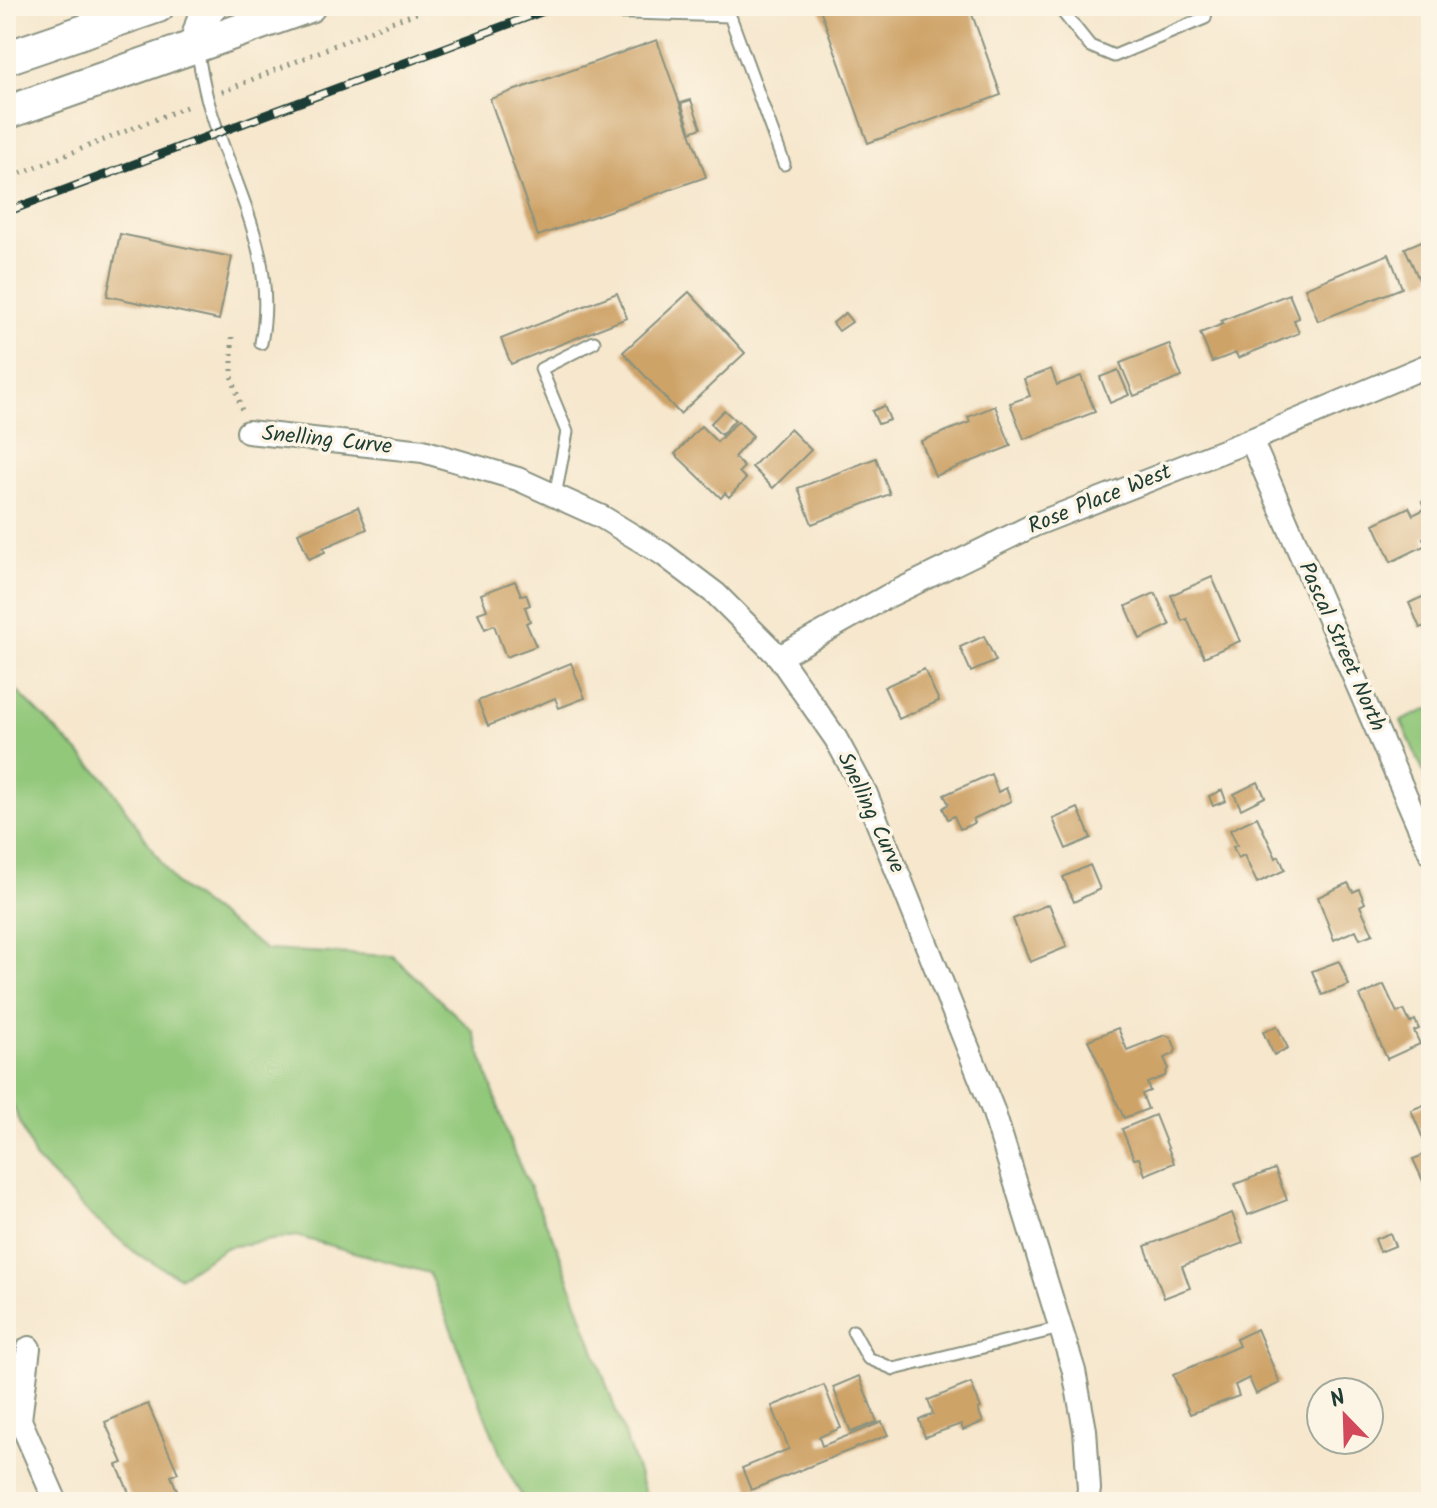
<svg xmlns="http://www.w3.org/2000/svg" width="1437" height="1508" font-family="Kalam,sans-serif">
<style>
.green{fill:#92c87a;stroke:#588257;stroke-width:2}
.building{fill:#cea367}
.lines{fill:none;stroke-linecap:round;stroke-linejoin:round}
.lane-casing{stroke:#8a9280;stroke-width:15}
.street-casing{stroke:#8a9280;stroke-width:26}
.secondary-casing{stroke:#8a9280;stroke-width:36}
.path{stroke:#8a9280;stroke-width:5;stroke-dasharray:2 6;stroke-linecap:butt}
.lane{stroke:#fff;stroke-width:11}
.street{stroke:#fff;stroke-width:22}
.secondary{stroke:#fff;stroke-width:32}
.rail-casing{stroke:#1f3d34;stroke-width:9}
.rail{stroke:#fcf5e5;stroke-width:6;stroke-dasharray:18;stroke-linecap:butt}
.labels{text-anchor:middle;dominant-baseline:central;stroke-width:7;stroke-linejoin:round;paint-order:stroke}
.street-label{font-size:22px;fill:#1f3d34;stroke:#fcf5e5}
</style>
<rect width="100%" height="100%" fill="#fcf5e5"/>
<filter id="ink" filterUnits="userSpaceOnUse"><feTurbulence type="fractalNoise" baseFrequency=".0125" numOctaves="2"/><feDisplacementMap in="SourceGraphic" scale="16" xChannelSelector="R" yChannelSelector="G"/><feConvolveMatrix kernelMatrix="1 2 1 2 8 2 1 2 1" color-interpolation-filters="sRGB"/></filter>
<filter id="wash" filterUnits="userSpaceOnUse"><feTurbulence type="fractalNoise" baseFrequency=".006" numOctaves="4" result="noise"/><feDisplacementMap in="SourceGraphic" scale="32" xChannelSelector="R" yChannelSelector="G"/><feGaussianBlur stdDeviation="1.8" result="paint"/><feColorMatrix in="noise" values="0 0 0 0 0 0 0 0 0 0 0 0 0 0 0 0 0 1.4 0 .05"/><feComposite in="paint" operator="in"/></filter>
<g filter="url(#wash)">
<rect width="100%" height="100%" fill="#f6e7cd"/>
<!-- green -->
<g class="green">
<path d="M6,680L106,780L176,884L266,950L393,956L473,1031L514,1153L558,1249L647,1498L646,1502H525L505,1466L429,1273L296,1236L227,1247L179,1277L137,1254L89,1214L35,1158L6,1089Z"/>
<path d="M1431,708V789L1401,721Z"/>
</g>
<g id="blocks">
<!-- building -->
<g class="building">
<path d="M819,6H969L1001,95L868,143Z"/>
<path d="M657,40L706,177L538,236L490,99Z"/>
<path d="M691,100L701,128L691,132L681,103Z"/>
<path d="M120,234L232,257L219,320L107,296Z"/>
<path d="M1431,237V277L1420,282L1405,248Z"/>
<path d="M1389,254L1402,288L1318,321L1305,288Z"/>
<path d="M689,292L745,353L680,414L623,352Z"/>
<path d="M617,293L627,318L511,364L501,339Z"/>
<path d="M1289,294L1299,318L1294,320L1299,333L1238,358L1236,353L1212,362L1200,333L1223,324L1221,321Z"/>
<path d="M845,313L852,322L839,331L833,323Z"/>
<path d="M1169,344L1182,377L1134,396L1120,363Z"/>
<path d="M1051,369L1057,385L1081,376L1095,412L1024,439L1010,403L1030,396L1024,379Z"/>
<path d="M1118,370L1129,395L1110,403L1100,377Z"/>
<path d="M884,406L890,420L878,424L872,411Z"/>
<path d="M995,406L1011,446L935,476L921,441L970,422L968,417Z"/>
<path d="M724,410L735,420L721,435L710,424Z"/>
<path d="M738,421L753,436L734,457L744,467L739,472L746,479L729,497L725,493L721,498L675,454L701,426L717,442Z"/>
<path d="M790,429L811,450L773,488L752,467Z"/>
<path d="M876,458L890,494L812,524L798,488Z"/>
<path d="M1431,498V534L1423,538L1426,545L1391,562L1374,524L1409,507L1413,515L1425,509L1422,502Z"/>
<path d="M358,507L367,529L323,548L325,552L309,559L298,533Z"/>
<path d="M1212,577L1240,641L1204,657L1187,619L1182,621L1171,595Z"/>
<path d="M515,581L521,595L526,594L530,605L525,607L530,621L526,623L536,646L506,657L494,625L485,629L478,613L487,610L481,594Z"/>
<path d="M1155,593L1170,625L1140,639L1126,606Z"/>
<path d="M1431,593V639L1425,626L1420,628L1409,603Z"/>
<path d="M984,636L996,661L971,672L960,647Z"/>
<path d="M571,663L585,698L559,708L555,698L488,726L478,701Z"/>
<path d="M924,669L939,701L899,719L884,687Z"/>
<path d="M991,774L998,792L1006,788L1011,801L973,819L975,823L960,829L954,816L948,819L943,808L949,804L944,795Z"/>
<path d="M1258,782L1265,797L1241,809L1234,794Z"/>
<path d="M1222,790L1226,801L1213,806L1209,796Z"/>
<path d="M1078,808L1091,838L1066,849L1053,819Z"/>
<path d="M1257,817L1276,858L1279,856L1285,870L1257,883L1244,855L1238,858L1233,847L1237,845L1230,830Z"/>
<path d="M1090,865L1100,889L1074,902L1063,877Z"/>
<path d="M1348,883L1353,892L1359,889L1365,903L1360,906L1373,934L1360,939L1356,930L1334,940L1318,897Z"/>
<path d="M1049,904L1067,947L1030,962L1013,919Z"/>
<path d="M1339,961L1349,985L1322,995L1312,971Z"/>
<path d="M1384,985L1397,1013L1404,1010L1410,1023L1415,1020L1419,1029L1414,1031L1420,1044L1387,1059L1360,996Z"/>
<path d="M1277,1026L1288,1048L1274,1055L1263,1032Z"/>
<path d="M1118,1028L1127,1050L1165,1035L1171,1037L1176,1049L1174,1054L1164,1058L1168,1067L1165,1076L1147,1083L1150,1091L1142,1094L1148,1109L1124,1118L1088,1040Z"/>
<path d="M1431,1102V1191L1428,1192L1413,1159L1429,1153L1411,1110Z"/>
<path d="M1155,1115L1174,1163L1145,1175L1139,1158L1134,1159L1122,1129Z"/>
<path d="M1275,1169L1287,1200L1248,1215L1235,1184Z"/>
<path d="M1232,1213L1243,1243L1182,1266L1190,1288L1164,1298L1145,1246Z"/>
<path d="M1390,1233L1395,1246L1380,1252L1375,1239Z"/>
<path d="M1257,1329L1280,1383L1256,1394L1249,1378L1235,1385L1239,1396L1190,1414L1173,1375L1239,1346L1236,1339Z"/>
<path d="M859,1376L877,1422L851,1432L833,1387Z"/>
<path d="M971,1383L981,1408L978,1409L983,1422L963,1430L961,1424L925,1437L919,1420L933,1414L928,1400Z"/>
<path d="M824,1385L841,1428L819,1437L822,1446L882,1422L888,1435L751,1490L742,1468L789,1449L772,1406Z"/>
<path d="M148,1404L178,1473L171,1476L182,1502H133L117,1465L123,1463L105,1422Z"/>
</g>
</g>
</g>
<g filter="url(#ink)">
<use href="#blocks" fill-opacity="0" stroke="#8a9280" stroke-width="2"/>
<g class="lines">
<!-- lane casing -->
<g class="lane-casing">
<g id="lane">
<path d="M597,6L599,12L730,16L784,164"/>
<path d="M1058,6L1090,46L1114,56L1205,18L1207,6"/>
<path d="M197,49C200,65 203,82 207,98C230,181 279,253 261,343"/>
<path d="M555,496L567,432L541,369L594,342"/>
<path d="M853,1331L868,1358L894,1369L1060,1328"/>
</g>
</g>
<!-- street casing -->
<g class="street-casing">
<g id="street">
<path d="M248,432L423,451L518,479L602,517L663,554L716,594L779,657L836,739L866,794L993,1110L1074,1371L1085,1430L1089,1489L1087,1502"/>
<path d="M1251,440L1431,854"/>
<path d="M779,657L886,597L1034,525L1251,440L1431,364"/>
<path d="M29,1348L20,1420L56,1502"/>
</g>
</g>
<!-- secondary casing -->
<g class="secondary-casing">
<g id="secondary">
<path d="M196,44L206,11L211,6"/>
<path d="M6,58L158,6"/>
<path d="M6,113L309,6"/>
</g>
</g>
<!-- path -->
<g class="path">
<path d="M222,92L391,22L436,6"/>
<path d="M6,179L191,105"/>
<path d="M232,337V376L242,411"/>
</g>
<!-- lane -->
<use href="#lane" class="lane"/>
<!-- street -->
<use href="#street" class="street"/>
<!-- secondary -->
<use href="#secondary" class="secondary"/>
<!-- rail casing -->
<g class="rail-casing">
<path id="rail" d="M6,212L557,6"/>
</g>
<!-- rail -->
<use href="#rail" class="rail"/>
</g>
</g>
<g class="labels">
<!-- street labels -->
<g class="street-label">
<text transform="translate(327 441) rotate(6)">Snelling Curve</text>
<text transform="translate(1100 500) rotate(-22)">Rose Place West</text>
<text transform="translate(1341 647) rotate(66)">Pascal Street North</text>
<text transform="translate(870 813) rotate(65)">Snelling Curve</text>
</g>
</g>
<!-- margin -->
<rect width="1437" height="1508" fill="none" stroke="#fcf5e5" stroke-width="32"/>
<!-- north arrow -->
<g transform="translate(1345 1416) rotate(337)"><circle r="38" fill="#fcf5e5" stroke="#a4ab9e" stroke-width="2"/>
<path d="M0-6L14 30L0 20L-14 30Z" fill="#d1495b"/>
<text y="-12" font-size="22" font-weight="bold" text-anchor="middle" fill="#1f3d34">N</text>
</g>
</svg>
